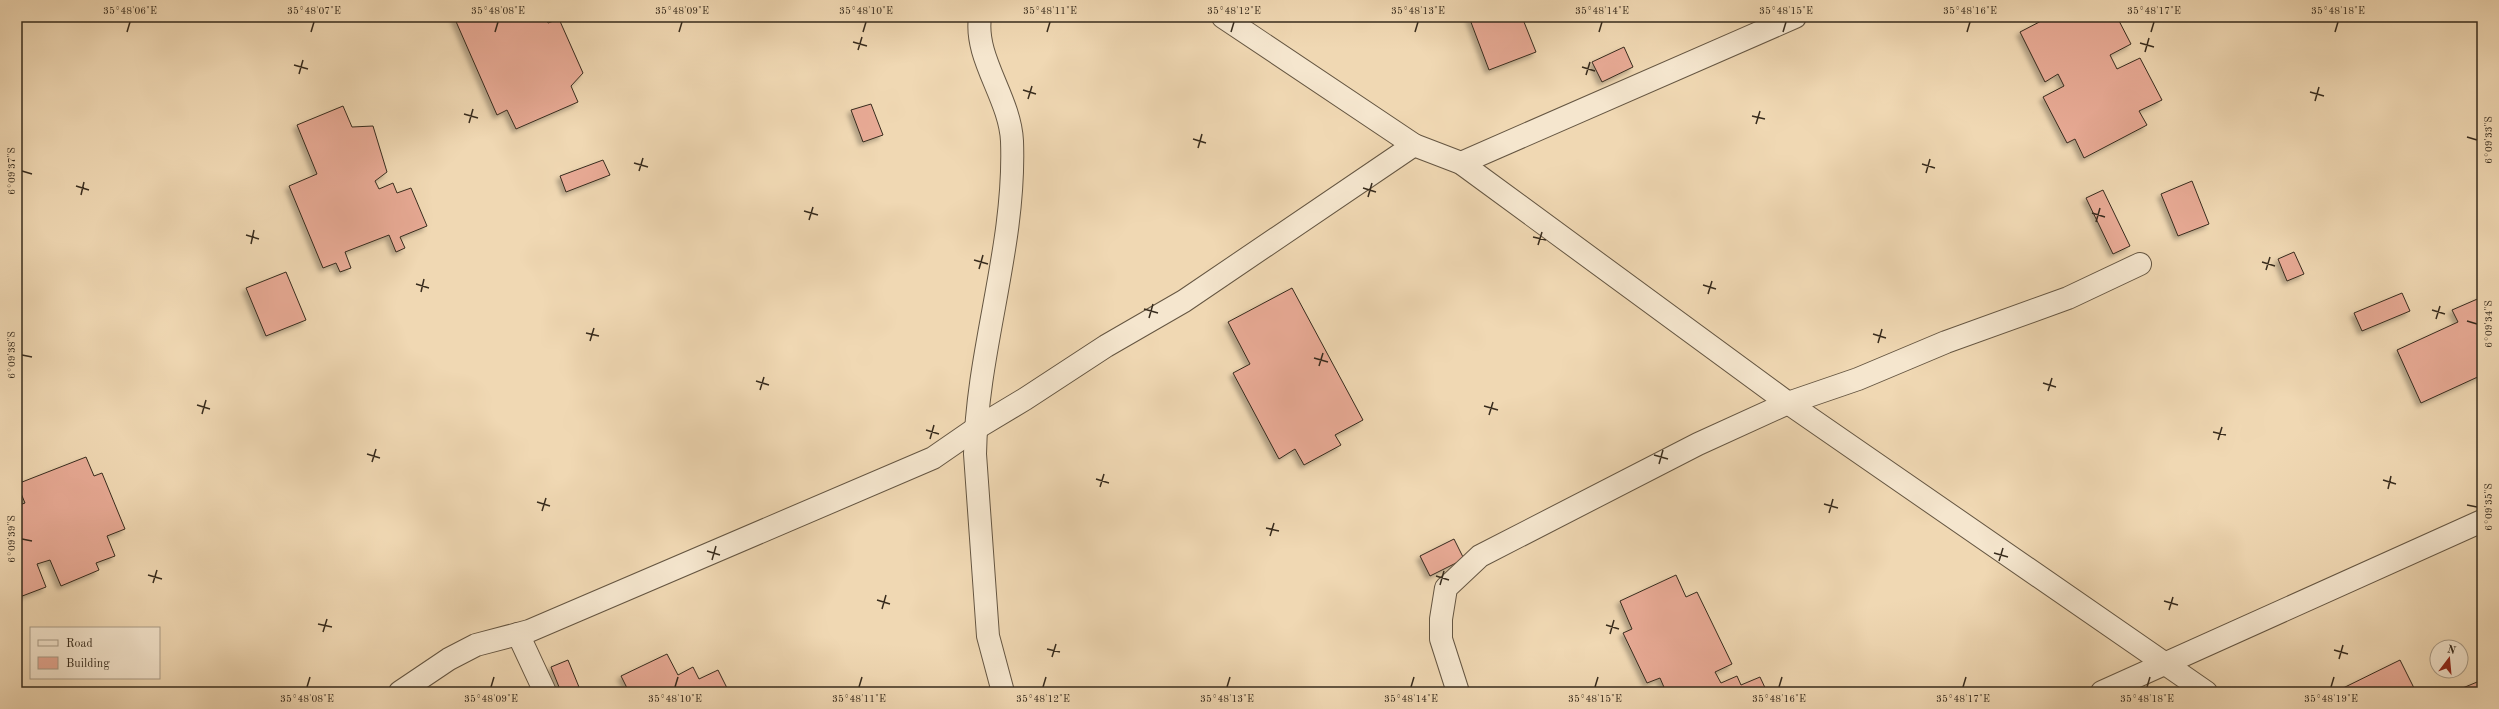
<svg xmlns="http://www.w3.org/2000/svg" width="2499" height="709" font-family="'Old Standard TT',serif">
<style>
.building{fill:#e8aa95;stroke:#372b1d;filter:url(#shadow)}
.lines{fill:none;stroke-linecap:round;stroke-linejoin:round}
.minor-casing{stroke:#655642;stroke-width:24}
.minor{stroke:#f5e6ce;stroke-width:22}
.ticks{fill:none;stroke:#372b1d;stroke-width:1.5}
.neatline{fill:none;stroke:#372b1d;stroke-width:1.5}
.ticks-label{font-size:10px;text-anchor:middle;fill:#372b1d}
</style>
<defs>
<filter id="shadow"><feDropShadow dx="-3.5" dy="3.5" stdDeviation="2" flood-color="#0004"/></filter>
</defs>
<rect width="100%" height="100%" fill="#f0d8b3"/>
<filter id="stains"><feTurbulence type="fractalNoise" baseFrequency=".005" numOctaves="4"/><feColorMatrix values="0 0 0 0 .2 0 0 0 0 .09 0 0 0 0 .02 0 0 0 .5 -.17"/></filter>
<radialGradient id="worn" r=".72"><stop offset=".6" stop-color="#630" stop-opacity="0"/><stop offset="1" stop-color="#630" stop-opacity=".3"/></radialGradient>
<!-- building -->
<g class="building">
<path d="M454,17H545L548,23L559,19L583,73L571,86L578,102L516,129L507,110L497,115Z"/>
<path d="M1469,17H1522L1536,52L1489,70Z"/>
<path d="M2049,17H2117L2131,44L2110,55L2117,69L2140,58L2162,100L2139,111L2147,125L2084,158L2075,139L2067,143L2043,97L2064,86L2058,74L2045,82L2020,32Z"/>
<path d="M1624,47L1633,67L1602,82L1592,62Z"/>
<path d="M871,104L883,135L863,142L851,110Z"/>
<path d="M343,106L352,127L373,126L387,172L375,181L379,189L393,183L397,193L411,188L427,226L400,237L405,248L396,252L389,235L345,252L351,268L340,272L336,263L323,268L289,186L317,174L297,125Z"/>
<path d="M603,160L610,175L566,192L560,176Z"/>
<path d="M2192,181L2209,224L2178,236L2161,194Z"/>
<path d="M2103,190L2130,246L2113,254L2086,198Z"/>
<path d="M2294,252L2304,274L2287,281L2278,259Z"/>
<path d="M286,272L306,320L266,336L246,288Z"/>
<path d="M1292,288L1363,420L1335,435L1341,445L1304,465L1295,449L1279,459L1233,373L1250,364L1228,322Z"/>
<path d="M2402,293L2410,311L2362,331L2354,313Z"/>
<path d="M2482,297V375L2421,403L2397,350L2458,322L2452,310Z"/>
<path d="M86,457L94,476L102,473L125,529L107,536L115,556L96,563L99,570L61,586L50,560L37,564L46,587L17,598V506L25,503L17,484Z"/>
<path d="M1454,539L1464,559L1430,576L1420,556Z"/>
<path d="M1676,575L1686,597L1697,592L1732,664L1715,672L1721,683L1737,676L1741,685L1760,677L1767,692H1666L1660,678L1647,683L1623,633L1632,629L1620,601Z"/>
<path d="M667,654L678,675L693,667L699,679L718,670L729,692H629L621,676Z"/>
<path d="M568,660L581,692H561L551,667Z"/>
<path d="M2400,660L2416,692H2335Z"/>
<path d="M2482,680V692H2453Z"/>
</g>
<g class="lines">
<!-- minor casing -->
<g class="minor-casing">
<g id="minor">
<path d="M980,17C974,58 1010,98 1012,141C1016,247 977,348 975,454L988,636L1003,692"/>
<path d="M1223,17L1414,145L1461,163L1788,403L2206,692"/>
<path d="M1461,163L1795,17"/>
<path d="M518,634L545,692"/>
<path d="M400,692L449,659L476,645L529,631L933,458L975,429L1025,399L1106,346L1184,301L1414,145"/>
<path d="M1458,692L1441,639V619L1446,588L1480,556L1698,444L1788,403L1858,379L1946,342L2068,298L2140,264"/>
<path d="M2102,692L2482,521"/>
</g>
</g>
<!-- minor -->
<use href="#minor" class="minor"/>
</g>
<!-- ticks -->
<path class="ticks" d="M127,32L130,22M311,32L314,22M495,32L498,22M679,32L682,22M863,32L866,22M1047,32L1050,22M1231,32L1234,22M1415,32L1418,22M1599,32L1602,22M1783,32L1786,22M1967,32L1970,22M2151,32L2154,22M2335,32L2338,22M853,42L867,46M2140,43L2154,47M858,50L862,37M2145,52L2149,38M294,65L308,69M1582,67L1595,71M299,74L303,60M1586,75L1590,62M1023,90L1036,94M2310,92L2324,96M1028,99L1032,86M2315,101L2319,87M464,114L478,118M1752,116L1765,119M469,123L473,109M1756,124L1760,111M2467,137L2477,140M1193,139L1206,143M1198,148L1202,134M634,163L648,167M1922,164L1935,168M22,171L32,174M639,171L643,158M1926,173L1930,159M76,186L89,190M1363,188L1376,192M81,195L84,182M1368,197L1372,183M804,211L818,215M2092,213L2105,217M809,220L813,207M2096,222L2100,208M246,235L259,239M1533,237L1546,240M251,244L254,230M1538,245L1542,232M974,260L988,264M2262,262L2275,266M979,269L983,255M2266,270L2270,257M416,284L429,288M1703,285L1716,289M421,292L424,279M1708,294L1712,281M1144,309L1158,313M2432,310L2445,314M1149,318L1153,304M2436,319L2440,306M2467,321L2477,324M586,333L599,336M1873,334L1886,338M590,341L594,328M1878,343L1882,329M22,355L32,357M1314,358L1328,362M1319,366L1323,353M756,381L769,385M2043,383L2056,387M760,390L764,377M2048,391L2052,378M197,405L210,409M1484,406L1498,410M202,414L206,400M1489,415L1493,402M926,430L939,434M2213,432L2226,435M930,439L934,425M2218,440L2222,427M367,454L380,458M1654,455L1668,459M372,462L376,449M1659,464L1663,450M1096,479L1109,483M2383,480L2396,484M1100,487L1104,474M2388,489L2391,476M537,502L550,506M1824,504L1838,508M2467,505L2477,507M542,511L546,498M1829,513L1833,499M1266,528L1279,531M1270,536L1274,523M22,539L32,541M707,551L720,555M1994,553L2008,557M712,560L716,546M1999,561L2003,548M148,575L162,579M1436,576L1449,580M153,583L157,570M1440,585L1444,571M877,600L890,604M2164,601L2178,605M882,609L886,595M2169,610L2173,597M318,624L332,627M1606,625L1619,629M323,632L327,619M1610,634L1614,620M1047,649L1060,652M2334,650L2348,654M1052,657L1056,644M2339,659L2343,645M307,687L310,677M491,687L494,677M675,687L678,677M859,687L862,677M1043,687L1046,677M1227,687L1230,677M1411,687L1414,677M1595,687L1598,677M1779,687L1782,677M1963,687L1966,677M2147,687L2150,677M2331,687L2334,677"/>
<!-- margin -->
<rect width="2499" height="709" fill="none" stroke="#f0d8b3" stroke-width="44"/>
<!-- legend -->
<rect x="30" y="627" width="130" height="52" fill="#f5e6ce" stroke="#a99b87"/>
<rect x="38" y="640" width="20" height="6" fill="#f5e6ce" stroke="#a99b87"/>
<text x="66" y="647" font-size="12" fill="#372b1d">Road</text>
<rect x="38" y="657" width="20" height="12" fill="#e8aa95" stroke="#a99b87"/>
<text x="66" y="667" font-size="12" fill="#372b1d">Building</text>
<!-- north arrow -->
<g transform="translate(2449 659) rotate(16)"><circle r="19" fill="#f5e6ce" stroke="#a99b87"/>
<path d="M0-3L7 15L0 10L-7 15Z" fill="#8f2418"/>
<text y="-6" font-size="11" font-weight="bold" text-anchor="middle" fill="#372b1d">N</text>
</g>
<rect x="22" y="22" width="2455" height="665" class="neatline"/>
<g class="ticks-label">
<text x="130" y="14">35°48'06"E</text>
<text x="314" y="14">35°48'07"E</text>
<text x="498" y="14">35°48'08"E</text>
<text x="682" y="14">35°48'09"E</text>
<text x="866" y="14">35°48'10"E</text>
<text x="1050" y="14">35°48'11"E</text>
<text x="1234" y="14">35°48'12"E</text>
<text x="1418" y="14">35°48'13"E</text>
<text x="1602" y="14">35°48'14"E</text>
<text x="1786" y="14">35°48'15"E</text>
<text x="1970" y="14">35°48'16"E</text>
<text x="2154" y="14">35°48'17"E</text>
<text x="2338" y="14">35°48'18"E</text>
<text transform="translate(2488 140) rotate(-90)" y="4">6°09'33"S</text>
<text transform="translate(11 171) rotate(-90)" y="4">6°09'37"S</text>
<text transform="translate(2488 324) rotate(-90)" y="4">6°09'34"S</text>
<text transform="translate(11 355) rotate(-90)" y="4">6°09'38"S</text>
<text transform="translate(2488 507) rotate(-90)" y="4">6°09'35"S</text>
<text transform="translate(11 539) rotate(-90)" y="4">6°09'39"S</text>
<text x="307" y="702">35°48'08"E</text>
<text x="491" y="702">35°48'09"E</text>
<text x="675" y="702">35°48'10"E</text>
<text x="859" y="702">35°48'11"E</text>
<text x="1043" y="702">35°48'12"E</text>
<text x="1227" y="702">35°48'13"E</text>
<text x="1411" y="702">35°48'14"E</text>
<text x="1595" y="702">35°48'15"E</text>
<text x="1779" y="702">35°48'16"E</text>
<text x="1963" y="702">35°48'17"E</text>
<text x="2147" y="702">35°48'18"E</text>
<text x="2331" y="702">35°48'19"E</text>
</g>
<rect width="100%" height="100%" filter="url(#stains)"/>
<rect width="100%" height="100%" fill="url(#worn)"/>
</svg>
